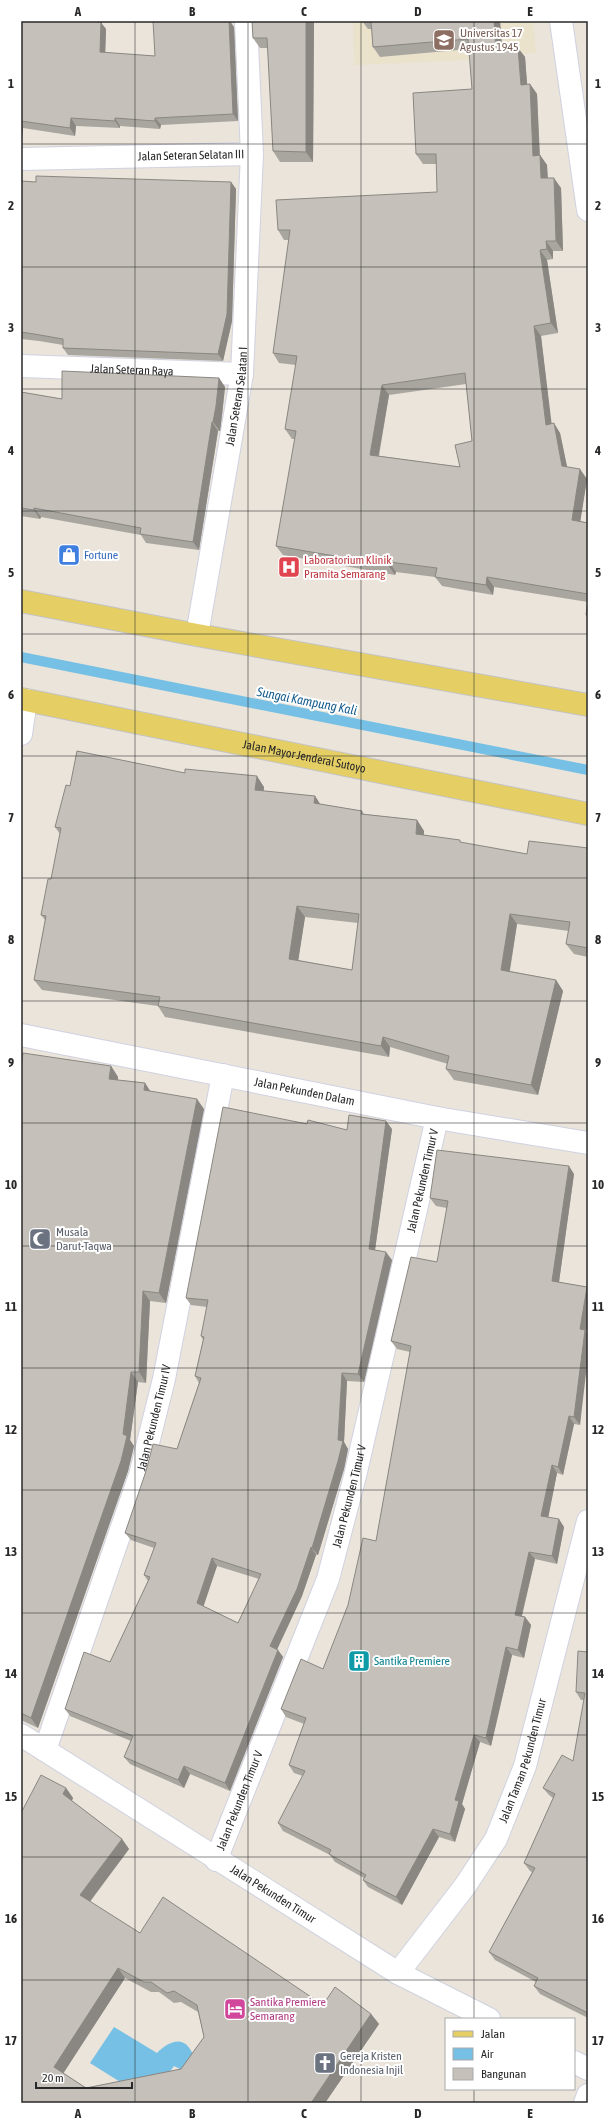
<svg xmlns="http://www.w3.org/2000/svg" width="609" height="2124" font-family="'Asap Condensed',sans-serif">
<style>
.education{fill:#eae2cb}
.water{fill:#75c0e4}
.lines{fill:none;stroke-linecap:round;stroke-linejoin:round}
.stream{stroke:#75c0e4;stroke-width:10}
.minor-casing{stroke:#d0d2e0;stroke-width:24}
.major-casing{stroke:#c3c3c3;stroke-width:24}
.minor{stroke:#fff;stroke-width:22}
.major{stroke:#e5cf64;stroke-width:22}
.wall{fill:#a9a6a0;fill-rule:evenodd}
.shaded-wall{fill:#8a8782}
.building{fill:#c5c1ba;stroke:#8a8782;fill-rule:evenodd}
.grid{fill:none;stroke:#282828;stroke-width:1;stroke-opacity:0.55}
.labels{text-anchor:middle;dominant-baseline:central;stroke-width:4;stroke-linejoin:round;paint-order:stroke}
.education-label{font-size:12px;fill:#785e54;stroke:#fff;text-anchor:start}
.street-label{font-size:12px;fill:#282828;stroke:#fff}
.shop-label{font-size:12px;fill:#366cbe;stroke:#fff;text-anchor:start}
.health-label{font-size:12px;fill:#be3a42;stroke:#fff;text-anchor:start}
.worship-label{font-size:12px;fill:#5b616d;stroke:#fff;text-anchor:start}
.culture-label{font-size:12px;fill:#0d838f;stroke:#fff;text-anchor:start}
.hotel-label{font-size:12px;fill:#b23c85;stroke:#fff;text-anchor:start}
.water-label{font-size:13px;font-style:italic;fill:#175d8d;stroke:#fff}
.neatline{fill:none;stroke:#282828;stroke-width:1.5}
.grid-label{font-size:13px;text-anchor:middle;font-weight:bold;fill:#282828}
</style>
<rect width="100%" height="100%" fill="#eae4db"/>
<!-- education -->
<path class="education" d="M353,21H533L536,53L454,61L354,65Z"/>
<!-- water -->
<path class="water" d="M114,2027L157,2053C169,2041 185,2034 193,2055L186,2072L174,2066L160,2085L133,2090L90,2063Z"/>
<g class="lines">
<!-- stream -->
<path class="stream" d="M21,657L588,770"/>
<!-- minor casing -->
<g class="minor-casing">
<g id="minor">
<path d="M561,21L588,210"/>
<path id="s1" d="M21,159L252,154"/>
<path id="s2" d="M21,366L242,374"/>
<path id="s3" d="M197,635L242,374L252,154L246,21"/>
<path d="M21,734L26,700"/>
<path id="s4" d="M21,1035L437,1118L588,1143"/>
<path id="s5" d="M21,1735L398,1973L489,2019"/>
<path id="s6" d="M45,1750L140,1475L164,1379L223,1075"/>
<path id="s7" d="M216,1860L328,1579L355,1476L437,1118"/>
<path id="s8" d="M398,1973L465,1886L496,1839L525,1766L588,1521"/>
<path d="M574,2062L588,2069"/>
<path d="M585,2103L588,2095"/>
</g>
</g>
<!-- major casing -->
<g class="major-casing">
<g id="major">
<path d="M21,601L197,635L588,705"/>
<path id="s9" d="M21,699L588,814"/>
</g>
</g>
<!-- minor -->
<use href="#minor" class="minor"/>
<!-- major -->
<use href="#major" class="major"/>
</g>
<!-- wall -->
<g class="wall">
<path d="M21,21L102,24L106,29L105,53L155,56L234,27L238,121L161,125L160,129L120,126V128L76,126L75,136L23,128L22,136H21Z"/>
<path d="M252,21H314L313,162H280L273,151L268,48H260L253,38Z"/>
<path d="M362,21H500L502,49L518,48L525,57L527,85L530,84L537,94L540,155L547,165L548,178L561,188L563,251H553V259L547,260L558,333L541,336L551,424L560,433L567,467L587,479L580,521L588,523V619L586,615L588,602L494,587L493,595L442,586L435,577L396,572L395,575L283,555L276,546L295,439H292L285,429L296,365L279,363L273,353L289,240H284L278,230L437,192V164H423L416,154L472,89L469,49L380,57L373,47L372,29H368ZM466,384L472,441L460,467L379,456L389,395Z"/>
<path d="M21,181L36,182H231L236,189L232,321L223,361L68,355L63,348V345L39,341L21,339Z"/>
<path d="M219,378L225,387L222,415L220,431H218L199,550L146,543L141,535L41,517L40,519L21,516V392L62,399Z"/>
<path d="M185,773L264,787V791L315,796L320,804L362,811L364,814L417,820L424,831V835L462,843L527,854L588,848V957L574,954L566,944L569,931L517,924L510,971L556,980L563,991L538,1095L454,1080L446,1069L448,1064L390,1047L389,1057L165,1017L158,1006L42,990L34,980L45,920L41,915L51,879L60,834L55,827L70,786ZM305,917L358,923L352,970L298,960Z"/>
<path d="M21,1066H111L118,1077V1080L145,1083L150,1091L204,1109L166,1303L150,1301L146,1383L138,1382L130,1440L134,1446L128,1471L38,1728L21,1720Z"/>
<path d="M307,1124L347,1130L392,1129L375,1250L392,1260L364,1382L347,1381L344,1442L348,1449L344,1469L318,1555H316L302,1596L277,1649L283,1657L230,1791L190,1774L184,1788L130,1764L124,1757L131,1741L70,1716L65,1709L110,1662L148,1581L144,1575L154,1548L131,1540L125,1533L177,1449L199,1383L195,1376L203,1340L201,1336L207,1307L191,1305L186,1298ZM217,1566L259,1579L238,1623L203,1606Z"/>
<path d="M574,1174L559,1282L587,1287L588,1288V1322L586,1332L580,1425L574,1424L563,1475L557,1473L548,1517L564,1527L557,1564L535,1559L522,1616L525,1617L531,1625L524,1658L512,1655L491,1746L480,1742L462,1804L465,1809L455,1842L439,1837L402,1905L368,1887L363,1880L364,1878L335,1862L330,1855L283,1831L278,1823L303,1776L294,1773L289,1765L304,1724L286,1717L281,1709L323,1669L376,1541L410,1352L397,1349L391,1341L437,1262L447,1208L436,1206L430,1198Z"/>
<path d="M588,1652V2018L540,1994L534,1986L536,1982L495,1960L489,1952L532,1872L530,1871L524,1863L553,1798L549,1795L543,1788L573,1761L584,1700H581L576,1692Z"/>
<path d="M66,1788L73,1798L72,1801L122,1839L129,1849L90,1902L140,1933L323,2005L371,2014L379,2024L325,2103H21ZM125,1978L151,1992H159L174,2003L181,2002L198,2012L204,2037L181,2069L86,2088L63,2073Z"/>
</g>
<!-- shaded-wall -->
<g class="shaded-wall">
<path d="M97,21H102V24L106,29L105,60L100,52Z"/>
<path d="M229,21H230L234,27L238,121L233,114Z"/>
<path d="M306,21H314L313,162L306,152Z"/>
<path d="M494,21H500L503,59L496,50Z"/>
<path d="M518,48L525,57L528,95L521,85Z"/>
<path d="M530,84L537,94L540,165L533,156Z"/>
<path d="M71,118L76,126L75,136L70,128Z"/>
<path d="M115,118L120,126V128L115,121Z"/>
<path d="M155,118L161,125L160,129L155,121Z"/>
<path d="M21,126L23,128L22,136L21,135Z"/>
<path d="M540,155L547,165L548,188L541,178Z"/>
<path d="M554,178L561,188L563,251L556,241Z"/>
<path d="M231,182L236,189L232,321L223,361L218,354Z"/>
<path d="M546,241L553,251V259L547,249Z"/>
<path d="M540,250L547,260L558,333L551,323Z"/>
<path d="M534,326L541,336L553,435L546,425Z"/>
<path d="M219,378L225,387L222,415L220,431L213,422Z"/>
<path d="M382,385L389,395L377,464L370,455Z"/>
<path d="M212,422L218,431L199,550L193,542Z"/>
<path d="M554,423L560,433L569,476L562,466Z"/>
<path d="M580,469L587,479L579,530L572,520Z"/>
<path d="M34,508L41,517L40,519L34,510Z"/>
<path d="M389,562L396,572L395,575L388,565Z"/>
<path d="M487,577L494,587L493,595L486,585Z"/>
<path d="M257,776L264,787L262,800L255,790Z"/>
<path d="M315,796L322,807L314,803Z"/>
<path d="M417,820L424,831L423,844L416,834Z"/>
<path d="M297,906L305,917L297,969L289,959Z"/>
<path d="M510,914L517,924L508,980L501,970Z"/>
<path d="M556,980L563,991L538,1095L531,1085Z"/>
<path d="M383,1037L390,1047L389,1057L381,1046Z"/>
<path d="M111,1066L118,1077L117,1089L109,1079Z"/>
<path d="M145,1083L152,1094L144,1090Z"/>
<path d="M197,1099L204,1109L166,1303L159,1293Z"/>
<path d="M386,1121L392,1129L374,1257L369,1249Z"/>
<path d="M569,1166L574,1174L558,1289L552,1281Z"/>
<path d="M386,1252L392,1260L364,1382L358,1374Z"/>
<path d="M587,1287L588,1288V1322L586,1332L588,1334V1356L580,1425L574,1417L580,1329Z"/>
<path d="M143,1291L150,1301L146,1383L139,1372Z"/>
<path d="M131,1372L138,1382L130,1440L134,1446L128,1471L38,1728L31,1718L123,1434Z"/>
<path d="M342,1373L347,1381L344,1442L348,1449L344,1469L318,1555L312,1548L338,1440Z"/>
<path d="M569,1416L574,1424L563,1475L558,1467Z"/>
<path d="M552,1465L557,1473L547,1524L541,1516Z"/>
<path d="M559,1519L564,1527L557,1564L552,1556Z"/>
<path d="M311,1547L316,1555L302,1596L275,1654L270,1646Z"/>
<path d="M529,1552L535,1559L520,1623L515,1615Z"/>
<path d="M212,1558L217,1566L202,1611L197,1603Z"/>
<path d="M525,1617L531,1625L524,1658L518,1650Z"/>
<path d="M506,1647L512,1655L491,1746L486,1738Z"/>
<path d="M278,1650L283,1657L230,1791L225,1783Z"/>
<path d="M474,1735L480,1742L462,1804L465,1809L455,1842L450,1834L455,1800Z"/>
<path d="M184,1766L190,1774L184,1788L178,1780Z"/>
<path d="M66,1788L73,1798L70,1804L63,1794Z"/>
<path d="M433,1829L439,1837L402,1905L396,1897Z"/>
<path d="M122,1839L129,1849L87,1905L80,1895Z"/>
<path d="M118,1968L125,1978L61,2077L54,2067Z"/>
<path d="M371,2014L379,2024L325,2103H311Z"/>
</g>
<!-- building -->
<g class="building">
<path d="M21,21H97V22H101L100,52L155,56L153,21H229L233,114L155,118V121L115,118V121L71,118L70,128L21,121Z"/>
<path d="M252,21H306V152L273,151L267,38H253Z"/>
<path d="M371,21H494L496,50L518,48L521,85L530,84L533,156L540,155L541,178H554L556,241H546L547,249L540,250L551,323L534,326L546,425L554,423L562,466L580,469L572,520L588,523V594L487,577L486,585L435,577L437,568L389,562L388,565L276,546L296,431L285,429L297,356L273,353L290,230H278L276,200L437,192L436,154H416L413,93L472,89L468,39L373,47ZM465,373L472,441L455,445L460,467L370,455L382,385Z"/>
<path d="M36,176L231,182L227,314L218,354L63,348V339L34,334L21,332V181L36,182Z"/>
<path d="M62,371L219,378L216,406L213,422H212L193,542L140,534L141,528L34,508V510L21,508V392L62,399Z"/>
<path d="M588,600V616L586,615Z"/>
<path d="M77,751L185,773V769L257,776L255,790L315,796L314,803L362,811L361,814L417,820L416,834L460,840V842L527,854L529,841L588,848V948L566,944L570,922L510,914L501,970L556,980L531,1085L446,1069L449,1056L383,1037L381,1046L158,1006L160,997L34,980L46,916L41,915L48,879H51L61,828L55,827L66,785L70,786ZM297,906L359,914L352,970L289,959Z"/>
<path d="M23,1053L111,1066L109,1079L145,1083L144,1090L197,1099L159,1293L143,1291L139,1372H131L123,1434L127,1436L121,1461L31,1718L21,1713V1066Z"/>
<path d="M223,1107L307,1124L308,1120L347,1130L349,1115L386,1121L369,1249L386,1252L358,1374L342,1373L338,1440L343,1441L338,1461L312,1548L311,1547L297,1589L270,1646L278,1650L225,1783L184,1766L178,1780L124,1757L133,1736L65,1709L84,1652L110,1662L150,1577L144,1575L156,1543L125,1533L146,1471L153,1444L177,1449L201,1378L195,1376L204,1337L201,1336L208,1300L186,1298ZM212,1558L261,1574L238,1623L197,1603Z"/>
<path d="M437,1150L569,1166L552,1281L587,1287L580,1329L585,1330L574,1417L569,1416L558,1467L552,1465L541,1516L559,1519L552,1556L529,1552L515,1615L525,1617L518,1650L506,1647L486,1738L474,1735L455,1800L459,1801L450,1834L433,1829L396,1897L363,1880L366,1875L329,1854L331,1850L278,1823L305,1771L289,1765L306,1718L281,1709L301,1659L323,1669L348,1605L363,1538L376,1541L411,1346L391,1341L411,1257L437,1262L448,1201L430,1198Z"/>
<path d="M578,1651L588,1652V2013L534,1986L538,1978L489,1952L535,1868L524,1863L555,1794L543,1788L562,1755L573,1761L585,1693L576,1692Z"/>
<path d="M41,1775L66,1788L63,1794L122,1839L80,1895L140,1933L163,1897L323,2005L335,1987L371,2014L311,2103H21V1813ZM118,1968L144,1982H151L167,1993L174,1991L197,2005L204,2037L181,2069L86,2088L54,2067Z"/>
</g>
<!-- grid -->
<path class="grid" d="M135,21V2103M248,21V2103M361,21V2103M474,21V2019M21,144H588M21,267H588M21,389H588M21,511H588M21,634H588M21,756H588M21,878H588M21,1001H588M21,1123H588M21,1246H588M21,1368H588M21,1490H588M21,1613H588M21,1735H588M21,1857H588M21,1980H588M474,2089V2103"/>
<!-- icons -->
<defs>
<g id="university-square" transform="scale(1.15)"><rect x="-9" y="-9" width="18" height="18" rx="4" fill="#8d6e63" stroke="#fff"/><path d="M0-5L7-2L0 1L-7-2ZM-4 1L0 2.5L4 1V4Q0 6-4 4Z" fill="#fff"/></g>
<g id="shop-square" transform="scale(1.15)"><rect x="-9" y="-9" width="18" height="18" rx="4" fill="#3f7fe0" stroke="#fff"/><path d="M-5-2.5h2.3a2.7 3.5 0 0 1 5.4 0H5L5.5 6h-11ZM-1.5-2.5h3a1.5 2.3 0 0 0-3 0Z" fill="#fff"/></g>
<g id="hospital-square" transform="scale(1.15)"><rect x="-9" y="-9" width="18" height="18" rx="4" fill="#e0444e" stroke="#fff"/><path d="M-5-5h3v3.5h4V-5h3V5h-3V1.5h-4V5h-3Z" fill="#fff"/></g>
<g id="mosque-square" transform="scale(1.15)"><rect x="-9" y="-9" width="18" height="18" rx="4" fill="#6b7280" stroke="#fff"/><path d="M3.5-4.9A6 6 0 1 0 3.5 4.9A5 5 0 1 1 3.5-4.9Z" fill="#fff"/></g>
<g id="building-square" transform="scale(1.15)"><rect x="-9" y="-9" width="18" height="18" rx="4" fill="#0f9aa8" stroke="#fff"/><path d="M-4-6H4V6H1V3H-1V6H-4ZM-2.5-4.3h1.7v1.8h-1.7ZM.8-4.3h1.7v1.8H.8ZM-2.5-1h1.7V.8h-1.7ZM.8-1h1.7V.8H.8Z" fill="#fff"/></g>
<g id="hotel-square" transform="scale(1.15)"><rect x="-9" y="-9" width="18" height="18" rx="4" fill="#d1479c" stroke="#fff"/><path d="M-6-4.5h1.5V1H6V5H4.5V3h-9V5H-6ZM-4 0a1.8 1.8 0 1 1 3.6 0ZM.5 0V-2.5h3Q6-2.5 6 0Z" fill="#fff"/></g>
<g id="church-square" transform="scale(1.15)"><rect x="-9" y="-9" width="18" height="18" rx="4" fill="#6b7280" stroke="#fff"/><path d="M-1.2-6h2.4v3.5h3.3v2.4h-3.3V6h-2.4V-.1h-3.3v-2.4h3.3Z" fill="#fff"/></g>
</defs>
<g fill-rule="evenodd">
<use href="#university-square" x="444" y="40"/>
<use href="#shop-square" x="69" y="555"/>
<use href="#hospital-square" x="289" y="567"/>
<use href="#mosque-square" x="40" y="1239"/>
<use href="#building-square" x="359" y="1661"/>
<use href="#hotel-square" x="235" y="2009"/>
<use href="#church-square" x="325" y="2063"/>
</g>
<g class="labels">
<!-- education labels -->
<g class="education-label">
<text x="460" y="33">Universitas 17<tspan x="460" dy="14">Agustus 1945</tspan></text>
</g>
<!-- street labels -->
<g class="street-label">
<text stroke="none"><textPath href="#s1" startOffset="170">Jalan Seteran Selatan III</textPath></text>
<text stroke="none"><textPath href="#s2" startOffset="111">Jalan Seteran Raya</textPath></text>
<text stroke="none"><textPath href="#s3" startOffset="242">Jalan Seteran Selatan I</textPath></text>
<text stroke="none"><textPath href="#s9" startOffset="289">Jalan Mayor Jenderal Sutoyo</textPath></text>
<text stroke="none"><textPath href="#s4" startOffset="289">Jalan Pekunden Dalam</textPath></text>
<text stroke="none"><textPath href="#s7" startOffset="712">Jalan Pekunden Timur V</textPath></text>
<text stroke="none"><textPath href="#s6" startOffset="350">Jalan Pekunden Timur IV</textPath></text>
<text stroke="none"><textPath href="#s7" startOffset="388">Jalan Pekunden Timur V</textPath></text>
<text stroke="none"><textPath href="#s8" startOffset="249">Jalan Taman Pekunden Timur</textPath></text>
<text stroke="none"><textPath href="#s7" startOffset="64">Jalan Pekunden Timur V</textPath></text>
<text stroke="none"><textPath href="#s5" startOffset="298">Jalan Pekunden Timur</textPath></text>
</g>
<!-- shop labels -->
<g class="shop-label">
<text x="84" y="555">Fortune</text>
</g>
<!-- health labels -->
<g class="health-label">
<text x="304" y="560">Laboratorium Klinik<tspan x="304" dy="14">Pramita Semarang</tspan></text>
</g>
<!-- worship labels -->
<g class="worship-label">
<text x="56" y="1232">Musala<tspan x="56" dy="14">Darut-Taqwa</tspan></text>
<text x="340" y="2056">Gereja Kristen<tspan x="340" dy="14">Indonesia Injil</tspan></text>
</g>
<!-- culture labels -->
<g class="culture-label">
<text x="374" y="1661">Santika Premiere</text>
</g>
<!-- hotel labels -->
<g class="hotel-label">
<text x="250" y="2002">Santika Premiere<tspan x="250" dy="14">Semarang</tspan></text>
</g>
<!-- water labels -->
<g class="water-label">
<text transform="translate(307 701) rotate(11)">Sungai Kampung Kali</text>
</g>
</g>
<!-- border -->
<rect width="609" height="2124" fill="none" stroke="#ffffff" stroke-width="44"/>
<!-- legend -->
<rect x="445" y="2018" width="130" height="72" fill="#ffffff" stroke="#a9a9a9"/>
<rect x="453" y="2031" width="20" height="6" fill="#e5cf64" stroke="#a9a9a9"/>
<text x="481" y="2038" font-size="12" fill="#282828">Jalan</text>
<rect x="453" y="2048" width="20" height="12" fill="#75c0e4" stroke="#a9a9a9"/>
<text x="481" y="2058" font-size="12" fill="#282828">Air</text>
<rect x="453" y="2068" width="20" height="12" fill="#c5c1ba" stroke="#a9a9a9"/>
<text x="481" y="2078" font-size="12" fill="#282828">Bangunan</text>
<!-- scale -->
<path d="M36 2082v6h96v-6" fill="none" stroke="#282828" stroke-width="2"/>
<text x="42" y="2082" font-size="12" fill="#282828" stroke="#ffffff" stroke-width="3" paint-order="stroke">20 m</text>
<rect x="22" y="22" width="565" height="2080" class="neatline"/>
<g class="grid-label">
<text x="78" y="16">A</text>
<text x="192" y="16">B</text>
<text x="304" y="16">C</text>
<text x="418" y="16">D</text>
<text x="530" y="16">E</text>
<text x="11" y="88">1</text>
<text x="598" y="88">1</text>
<text x="11" y="210">2</text>
<text x="598" y="210">2</text>
<text x="11" y="332">3</text>
<text x="598" y="332">3</text>
<text x="11" y="455">4</text>
<text x="598" y="455">4</text>
<text x="11" y="577">5</text>
<text x="598" y="577">5</text>
<text x="11" y="699">6</text>
<text x="598" y="699">6</text>
<text x="11" y="822">7</text>
<text x="598" y="822">7</text>
<text x="11" y="944">8</text>
<text x="598" y="944">8</text>
<text x="11" y="1067">9</text>
<text x="598" y="1067">9</text>
<text x="11" y="1189">10</text>
<text x="598" y="1189">10</text>
<text x="11" y="1311">11</text>
<text x="598" y="1311">11</text>
<text x="11" y="1434">12</text>
<text x="598" y="1434">12</text>
<text x="11" y="1556">13</text>
<text x="598" y="1556">13</text>
<text x="11" y="1678">14</text>
<text x="598" y="1678">14</text>
<text x="11" y="1801">15</text>
<text x="598" y="1801">15</text>
<text x="11" y="1923">16</text>
<text x="598" y="1923">16</text>
<text x="11" y="2045">17</text>
<text x="598" y="2045">17</text>
<text x="78" y="2118">A</text>
<text x="192" y="2118">B</text>
<text x="304" y="2118">C</text>
<text x="418" y="2118">D</text>
<text x="530" y="2118">E</text>
</g>
</svg>
